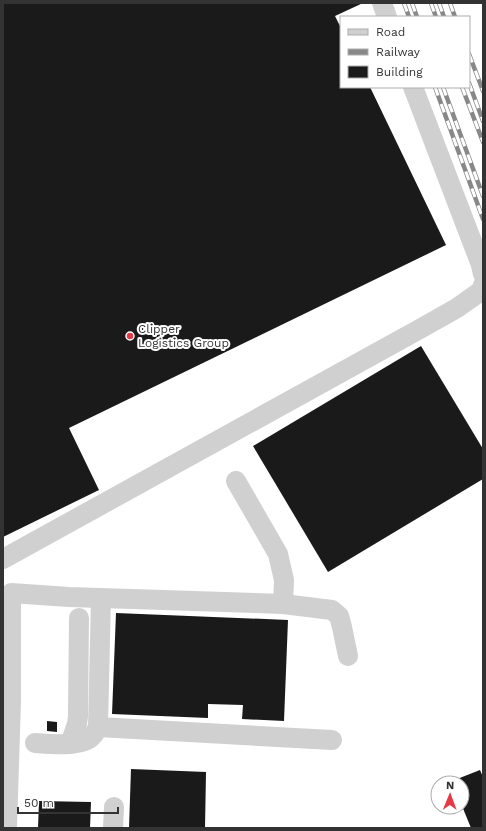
<svg xmlns="http://www.w3.org/2000/svg" width="486" height="831" font-family="'Work Sans',sans-serif">
<style>
.building{fill:#1a1a1a}
.lines{fill:none;stroke-linecap:round;stroke-linejoin:round}
.minor{stroke:#d0d0d0;stroke-width:20}
.rail-casing{stroke:#888;stroke-width:4.5}
.rail{stroke:#fff;stroke-width:3;stroke-dasharray:9;stroke-linecap:butt}
.poi-dot{fill:#e63946;stroke:#fff;stroke-width:1.5}
.labels{text-anchor:middle;dominant-baseline:central;stroke-width:4;stroke-linejoin:round;paint-order:stroke}
.poi-label{font-size:12px;fill:#333;stroke:#fff;text-anchor:start}
</style>
<rect width="100%" height="100%" fill="#fff"/>
<!-- building -->
<g class="building">
<path d="M3,3H363L335,16L341,28V87H370L446,245L69,428L99,490L3,537Z"/>
<path d="M421,346L483,449V479L328,572L253,446Z"/>
<path d="M116,613L288,620L284,721L242,719L243,705L208,704V718L112,714Z"/>
<path d="M47,721L57,722V732L47,731Z"/>
<path d="M131,769L206,772L205,828H129Z"/>
<path d="M480,770L483,777V828H471L462,806V783H453L452,781Z"/>
<path d="M39,801L91,802L90,828H38Z"/>
</g>
<g class="lines">
<!-- minor -->
<g class="minor">
<path d="M382,3L387,17"/>
<path d="M413,87L481,265L483,274"/>
<path d="M236,481L278,554L284,580L283,604"/>
<path d="M3,559L418,330L457,308L481,291L483,285"/>
<path d="M101,598L98,727L332,740"/>
<path d="M35,743C49,744 76,747 89,739C93,736 96,732 98,727"/>
<path d="M70,744L77,724L78,716L79,618"/>
<path d="M7,828L11,701V593L69,597L283,604L332,610L339,616L342,627L348,656"/>
<path d="M113,828L114,807"/>
</g>
<!-- rail casing -->
<g class="rail-casing">
<g id="rail">
<path d="M404,3L409,17"/>
<path d="M412,3L417,17"/>
<path d="M431,3L436,17"/>
<path d="M439,3L444,17"/>
<path d="M450,3L455,17"/>
<path d="M469,54L483,91"/>
<path d="M469,83L483,121"/>
<path d="M435,87L483,219"/>
<path d="M443,87L483,196"/>
<path d="M462,87L483,142"/>
</g>
</g>
<!-- rail -->
<use href="#rail" class="rail"/>
</g>
<!-- markers -->
<circle class="poi-dot" cx="130" cy="336" r="4"/>
<g class="labels">
<!-- poi labels -->
<g class="poi-label">
<text x="138" y="329">Clipper<tspan x="138" dy="14">Logistics Group</tspan></text>
</g>
</g>
<!-- border -->
<rect width="486" height="831" fill="none" stroke="#333333" stroke-width="8"/>
<!-- legend -->
<rect x="340" y="16" width="130" height="72" fill="#ffffff" stroke="#adadad"/>
<rect x="348" y="29" width="20" height="6" fill="#d0d0d0" stroke="#adadad"/>
<text x="376" y="36" font-size="12" fill="#333333">Road</text>
<rect x="348" y="49" width="20" height="6" fill="#888888" stroke="#adadad"/>
<text x="376" y="56" font-size="12" fill="#333333">Railway</text>
<rect x="348" y="66" width="20" height="12" fill="#1a1a1a" stroke="#adadad"/>
<text x="376" y="76" font-size="12" fill="#333333">Building</text>
<!-- north arrow -->
<g transform="translate(450 795) rotate(1)"><circle r="19" fill="#ffffff" stroke="#adadad"/>
<path d="M0-3L7 15L0 10L-7 15Z" fill="#e63946"/>
<text y="-6" font-size="11" font-weight="bold" text-anchor="middle" fill="#333333">N</text>
</g>
<!-- scale -->
<path d="M18 807v6h100v-6" fill="none" stroke="#333333" stroke-width="2"/>
<text x="24" y="807" font-size="12" fill="#333333" stroke="#ffffff" stroke-width="3" paint-order="stroke">50 m</text>
</svg>
